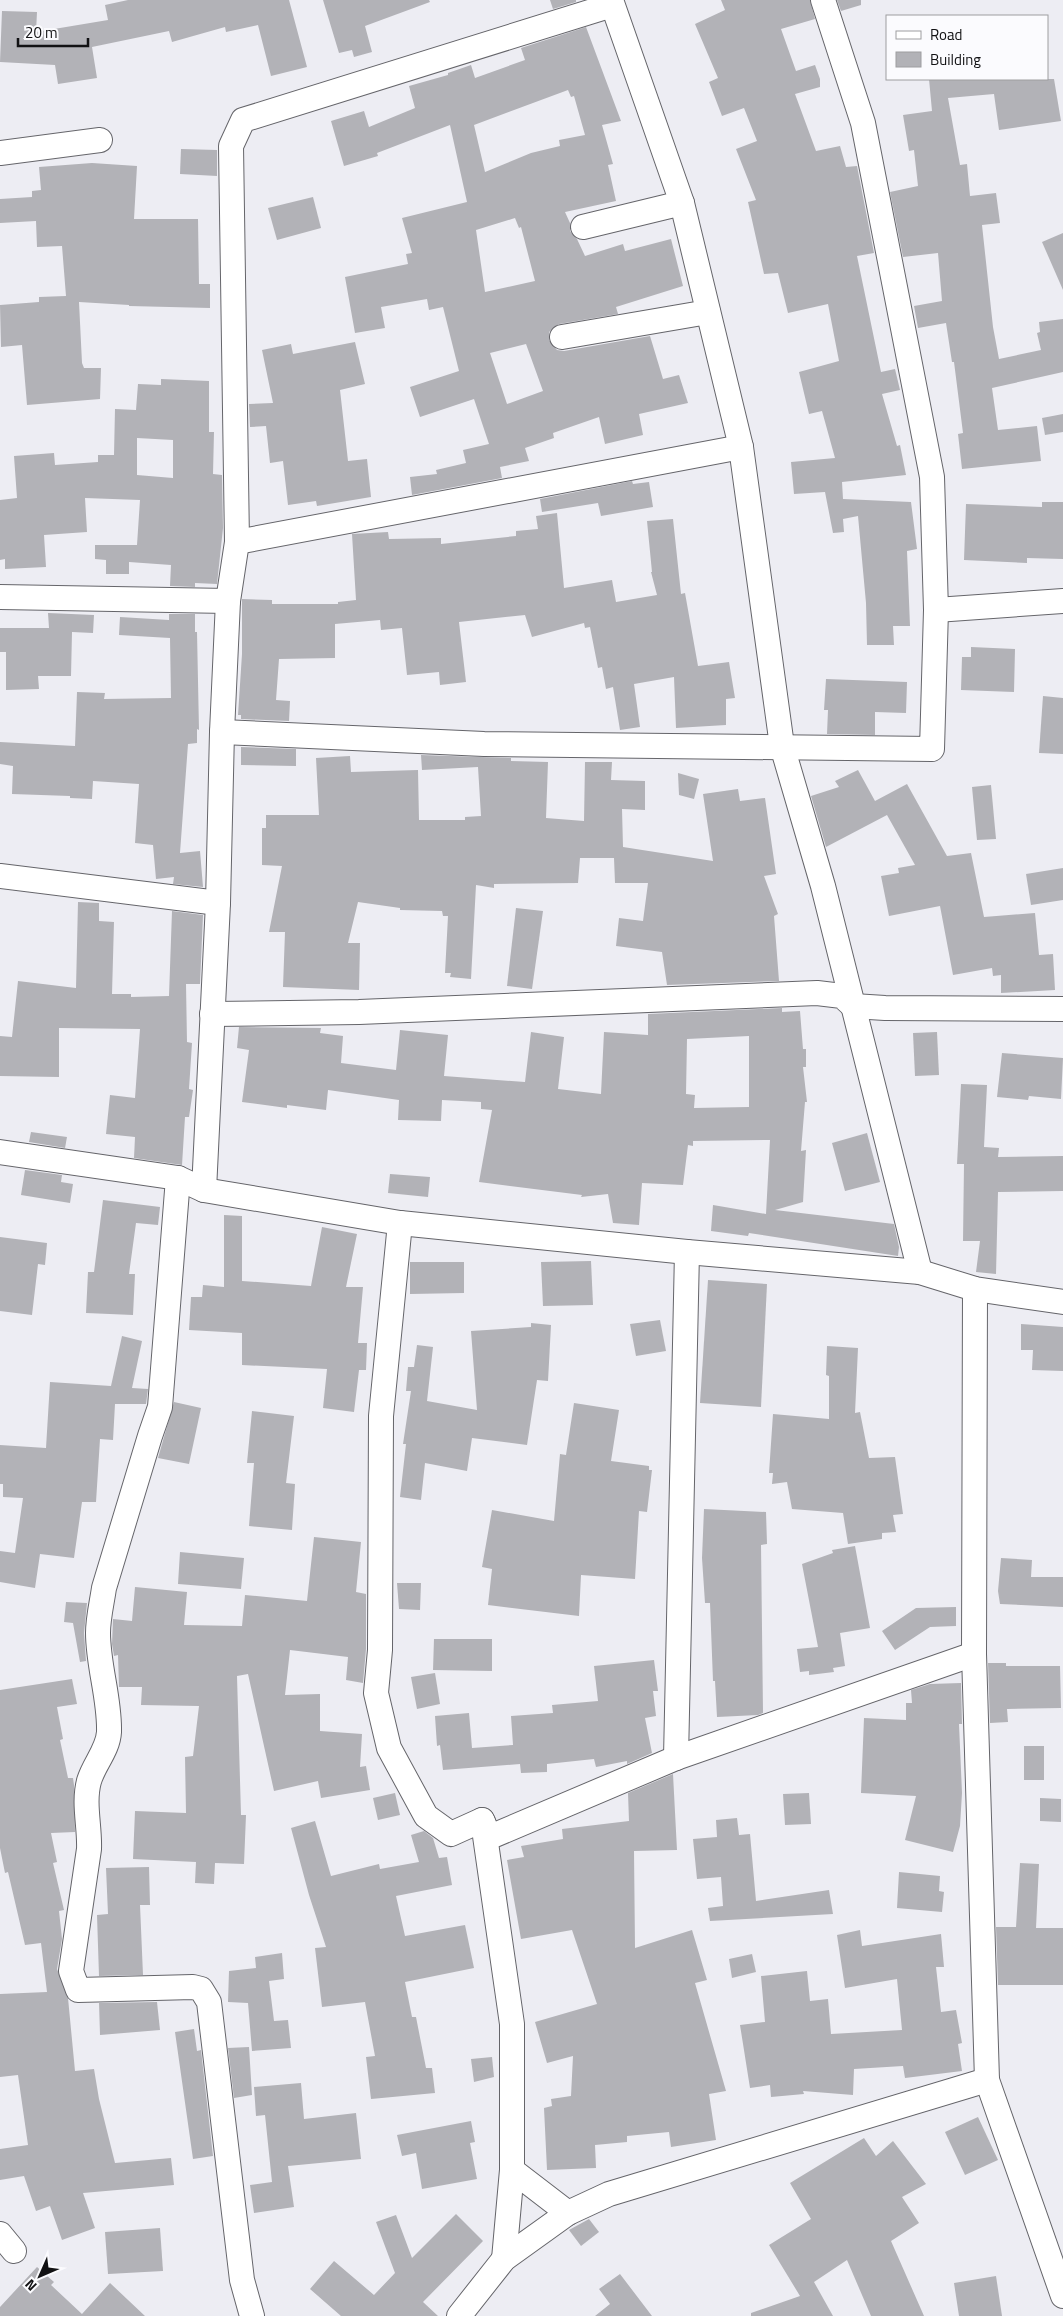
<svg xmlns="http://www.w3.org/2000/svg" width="1063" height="2316" font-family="'Titillium Web',sans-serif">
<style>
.building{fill:#b2b2b7;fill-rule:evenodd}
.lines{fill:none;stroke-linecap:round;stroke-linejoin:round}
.minor-casing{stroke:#65656a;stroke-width:26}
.minor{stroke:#fff;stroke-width:24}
</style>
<rect width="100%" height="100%" fill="#ededf3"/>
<!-- building -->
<g class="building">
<path d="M128,0H289L307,67L271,76L258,25L226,32L225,27L172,42L169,31L92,47L97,78L58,84L55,65L0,62L2,11L37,12L36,32L108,20L105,5Z"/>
<path d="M323,0H429L430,2L365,26L372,52L354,57L352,50L339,53Z"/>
<path d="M550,0H576V2L553,9Z"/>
<path d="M721,0H810L815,19L781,29L796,71L815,65L820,79V87L795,94L816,151L840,146L846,167L857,166L874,253L857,256L881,372L895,369L900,390L882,394L897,446L900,445L906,475L842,482L843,499L911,502L917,549L907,551L910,626H893L894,645H867L866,603L858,516L843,519L844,532L833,533L825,492L794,494L791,462L835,458L822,411L809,414L799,372L839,361L828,304L788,313L778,273L764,274L748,202L756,200L736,149L757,141L744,108L722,116L709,82L718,78L695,24L725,10Z"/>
<path d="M837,0H861V5L841,11Z"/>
<path d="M586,27L621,121L602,125L613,164L608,165L616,201L565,212L570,223V231L577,239L585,256L623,244L625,251L671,239L683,286L616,307L618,314L559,324L549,332V340L557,350L564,351L650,336L663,379L679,375L688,403L639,414L643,435L605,444L599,417L553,433L554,438L525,448L529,461L500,467L502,478L412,495L410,477L437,474L436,470L466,463L463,450L489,444L474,399L420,417L410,387L459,371L443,307L429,310L427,299L381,307L385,328L355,333L345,277L408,264L406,254L412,253L402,218L467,202L450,125L377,153L378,156L344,166L331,121L364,111L369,127L415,108L409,86L448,75V73L471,65L475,78L525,60L521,48ZM568,90L571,97L574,96L585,135L559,140L560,146L531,153L485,172L474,125ZM515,218L519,228L521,227L535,281L485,292L476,230ZM526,344L543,391L507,404L490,353Z"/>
<path d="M929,79H1054L1061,121L999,130L994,94L948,98L960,165L967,164L970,196L996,193L1000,223L982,225L993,327L999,359L1041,350L1037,333L1040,332L1039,322L1063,319V372L992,388L998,430L1037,426L1041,461L962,469L958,434L963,433L954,362H952L946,323L918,328L914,306L942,301L938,253L903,257L890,192L918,186L914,150L909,151L903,115L932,111Z"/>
<path d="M181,149L217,150V176L180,174Z"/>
<path d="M92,163L137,166L134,219H198L199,284H210V308L129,306V305L79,302L82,363L84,368H101L100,399L27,405L22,345L1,347L0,305L39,302V297L66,296L62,246L37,247L36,221L0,223V199L32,197V191L41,190L39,167Z"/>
<path d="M313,197L321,228L277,240L268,208Z"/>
<path d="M1063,233V290L1042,242Z"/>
<path d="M355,342L365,384L340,390L348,461L367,459L371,497L317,506L316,501L288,505L283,461L270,463L266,426L250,427L249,404L273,403L262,350L291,344L293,354Z"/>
<path d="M161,379L209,381V432H214L213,474L222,475L223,528L217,584L195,583V587L170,586L171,565L129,562V574H106V560L95,559V545H137L140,500L85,498L87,532L44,535L46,567L5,569V559L0,560V500L17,498L14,456L54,453L55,465L98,462V455H114L115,409L136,410L138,384L161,385ZM137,438L173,440V478L137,475Z"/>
<path d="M1063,414V432L1045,435L1042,418Z"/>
<path d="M632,481L633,484L649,482L653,507L601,516L598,503L542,512L540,499Z"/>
<path d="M1042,502H1063V559L1027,558V563L964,560L966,504L1042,507Z"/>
<path d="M557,513L564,588L612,580L616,602L657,595L651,572H652L647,521L673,519L681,594L685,593L698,666L729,662L735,698L726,699V725L676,728L674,677L634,684L640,727L620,730L613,687L606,689L602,667L598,668L590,627L585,628L584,623L532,637L525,615L459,622L466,682L440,685L439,672L407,675L402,628L381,630L380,620L335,624V658L279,659L276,700L290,701L289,721L241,719V715H238L242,654V599L272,600V604H338V602L356,600L352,534L388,532L389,539L441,538V544L516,536V531L538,529L536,516Z"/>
<path d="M48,613L94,615L93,633L72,632L71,676H38L39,689L6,690V652H0V628H49Z"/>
<path d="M169,614H195V632H197L199,730L197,729V743L188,744L180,853L200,851L203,887L173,884L174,877L156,879L153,845L135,843L139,784L93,781L92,799L70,798V796L12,794L13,766L0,764V742L75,746L77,692L105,693L104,699L171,698L170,638L119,635L120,617L169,620Z"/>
<path d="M971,647L1015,649L1014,692L961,690L962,657H971Z"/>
<path d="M826,679L907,682L906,713L875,712V735L827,734L828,710H824Z"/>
<path d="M1043,696L1063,698V754L1039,753Z"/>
<path d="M241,747L296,749V766L241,765Z"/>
<path d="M421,755L511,758V761L548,762L546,818L584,821L585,762H612L611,780L645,781V810L622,809L623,847L713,861L703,794L738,789L740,801L765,798L776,874L764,876L778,914L774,916L779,981L667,985L662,952L616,946L619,918L643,921L648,883H615L614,858H580L578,883L494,884V888L476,885L471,979L450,977L451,973H445L448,916H443L442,911L400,910V908L358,902L348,943H360L359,990L283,987L285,932H269L282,866L262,865V828H266V815H319L316,758L350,756L351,772L418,770L419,820H465V817L481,816L478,767L422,770Z"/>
<path d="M858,770L875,801L907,784L947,856L971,853L984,917L1035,913L1039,955L1053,954L1055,990L1001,993V975L993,976L992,968L953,975L940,906L889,916L881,876L899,873L898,868L915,865L887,815L826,847L811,796L839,787L835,781Z"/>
<path d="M678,773L699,779L694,799L679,795Z"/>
<path d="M991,785L996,839L977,840L972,787Z"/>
<path d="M1063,868V900L1031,905L1026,874Z"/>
<path d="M78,902L99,903V921L114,922L112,994H131V997L169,996L172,911L203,915L200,984H186L187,1042L192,1043L189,1089L193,1090L189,1117H185L182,1165L134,1158L135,1137L106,1134L110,1095L135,1098L140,1029L59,1028V1077L0,1076V1036L12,1037L18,981L76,988Z"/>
<path d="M516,908L543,911L532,989L507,986Z"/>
<path d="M782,1008V1012L800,1011L803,1049H806V1067H803L807,1102H805L801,1151L806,1150L803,1202L775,1210L894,1224L899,1247L898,1256L749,1233L748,1236L711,1231L713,1205L766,1214L770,1140L693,1141V1146L688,1145L683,1185L642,1183L639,1225L613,1223L608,1194L581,1197L582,1195L479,1182L492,1110L481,1109V1102L442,1100L441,1121L398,1120L399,1100L328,1090L326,1110L287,1105V1108L242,1102L249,1050L237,1048L239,1027L321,1028L320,1033L343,1036L341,1063L396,1070L400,1030L448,1035L444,1076L525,1082L531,1032L564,1037L558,1089L601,1094L604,1032L648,1035V1014ZM749,1036V1107L694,1108L695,1095L686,1094L687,1039Z"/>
<path d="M937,1032L939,1075L915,1076L913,1033Z"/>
<path d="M1002,1053L1063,1058L1061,1099L1029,1096L1028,1100L997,1097Z"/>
<path d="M961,1084L987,1085L984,1147L999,1148L998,1157L1063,1156V1191L998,1192L996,1274L976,1272L980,1241H963L964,1164H957Z"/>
<path d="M31,1132L67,1137L65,1148L29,1142Z"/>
<path d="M867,1133L880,1182L845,1191L832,1143Z"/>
<path d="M25,1170L62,1175L61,1182L73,1184L70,1203L21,1195Z"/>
<path d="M390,1174L430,1177L428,1197L388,1193Z"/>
<path d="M103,1200L160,1207L158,1225L136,1223L129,1274H135L133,1315L86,1313L88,1272H94Z"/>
<path d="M224,1215L242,1216V1281L311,1286L322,1227L357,1234L346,1287H363L358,1343H367L366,1370H359L354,1412L323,1408L327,1369L242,1365V1333L189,1330L191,1297H202L203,1285L224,1287Z"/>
<path d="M0,1237L47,1243L45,1265L38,1264L32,1315L0,1311Z"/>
<path d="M591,1261L593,1305L543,1306L541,1262Z"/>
<path d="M410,1262H464V1293L410,1294Z"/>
<path d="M708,1280L767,1284L761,1407L700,1403Z"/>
<path d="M660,1320L666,1351L636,1356L630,1324Z"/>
<path d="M531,1323L551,1325L548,1381L537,1380L527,1445L472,1438L467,1471L425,1463L421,1500L400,1497L406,1444H403L411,1391H406L408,1367H414L417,1345L433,1347L427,1401L477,1410L471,1331L531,1327Z"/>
<path d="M1021,1324L1063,1327V1371L1032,1370L1033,1350H1021Z"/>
<path d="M122,1336L142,1341L132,1388L148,1389L146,1404H115L113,1440L100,1439L96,1502H82L74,1558L40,1554L35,1588L0,1582V1551L15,1553L23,1498L3,1497V1484H0V1445L46,1448L50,1382L111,1386Z"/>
<path d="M827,1346L858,1348L855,1413L860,1412L869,1458L895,1457L903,1514L893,1515L896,1532L882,1533V1539L848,1544L843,1513L792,1509L787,1482L772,1484L773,1473H769L773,1414L829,1419V1376L826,1375Z"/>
<path d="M174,1402L201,1408L189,1464L158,1458Z"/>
<path d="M574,1403L619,1410L611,1461L649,1466V1470H652L647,1512L639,1511L635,1579L581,1575L579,1616L488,1605L492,1569L482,1567L492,1510L554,1521L560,1454L566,1455Z"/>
<path d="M252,1411L294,1416L286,1483L295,1484L292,1530L249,1526L254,1463H247Z"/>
<path d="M704,1509L766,1512L767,1544L761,1545L763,1713L758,1715L717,1717L715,1681H713L710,1603H705L702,1558Z"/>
<path d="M314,1537L361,1542L356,1592L366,1594V1649L363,1683L346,1680L348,1657L290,1650L285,1695L320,1694V1731L362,1734L360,1767L366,1766L370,1790L321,1798L318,1781L274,1791L248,1674L237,1676L241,1815H246L244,1864L215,1863L214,1884L195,1883L196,1862L133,1859L135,1811L186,1813L185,1757L193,1756L199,1706L141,1705L142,1687H119L118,1655L114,1656L112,1644L113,1619L132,1621L135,1587L187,1592L184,1625L242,1626L245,1595L307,1601Z"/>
<path d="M855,1546L870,1628L840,1633L845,1666L833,1668L834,1672L809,1675V1671L800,1672L797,1649L818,1647L802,1564L833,1553L832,1550Z"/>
<path d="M180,1552L244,1558L241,1589L178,1584Z"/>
<path d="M1001,1558L1032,1560L1031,1577H1063V1607L1000,1604L998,1591Z"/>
<path d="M397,1583H421L420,1610L399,1609Z"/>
<path d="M66,1602L87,1603L84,1633L86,1661L80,1662L73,1623L64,1622Z"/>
<path d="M956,1607V1626L930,1627L895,1650L882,1631L916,1608Z"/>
<path d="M434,1639H492V1671L433,1670Z"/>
<path d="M654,1660L658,1691H653L656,1716L645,1718L652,1753L627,1764V1761L596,1767L594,1759L547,1764V1772L521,1773L520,1764L443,1770L440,1745L437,1746L435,1716L469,1713L472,1748L513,1745L511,1716L553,1713L552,1705L598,1701L594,1666Z"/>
<path d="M988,1663H1006V1666H1060L1061,1708L1007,1709L1008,1722L990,1723Z"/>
<path d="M435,1673L440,1704L417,1709L411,1677Z"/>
<path d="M72,1679L77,1704L57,1707L63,1739L60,1740L68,1778H73L74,1785L75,1832L51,1833L57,1862L53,1863L64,1910L59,1911L62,1939L57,1969L68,1998L75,2071L94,2069L99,2099L115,2163L171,2158L174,2185L83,2193L95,2228L62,2240L50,2206L36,2211L24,2176L0,2180V2149L28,2145L18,2075L0,2077V1994L47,1992L41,1943L25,1945L8,1872L5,1873L0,1848V1690Z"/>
<path d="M961,1683L962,1724H959L962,1793L960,1826L953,1852L905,1840L916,1796L861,1793L864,1718L906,1720V1703H912L911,1690L930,1684Z"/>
<rect x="1024" y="1746" width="20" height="34"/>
<path d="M673,1774L677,1850L634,1851L635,1948L692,1930L707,1980L695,1983L726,2091L709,2094L716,2140L671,2147L669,2132L627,2136V2142L595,2145L596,2168L547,2170L544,2108L552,2106L551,2099L571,2096L573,2056L547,2063L535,2022L597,2004L572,1930L521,1939L507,1860L524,1857L521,1846L563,1839L562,1829L629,1821L628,1793Z"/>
<path d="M395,1793L400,1815L378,1820L373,1798Z"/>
<path d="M809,1793L811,1824L785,1825L783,1794Z"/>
<path d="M1040,1798L1061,1799V1822L1040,1821Z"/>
<path d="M737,1818L739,1835L750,1834L756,1901L829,1890L833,1914L710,1921L708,1908L723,1906L721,1877L697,1879L693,1839L717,1837L716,1820Z"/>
<path d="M315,1821L331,1876L379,1864L380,1869L419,1862L411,1835L424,1831L433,1838L439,1858L447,1857L452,1885L396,1896L405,1936L465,1925L474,1968L405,1982L412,2017H416L426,2068H432L435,2093L371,2099L366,2057L375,2056L365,2002L322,2007L315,1948L326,1947L309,1895L291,1828Z"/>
<path d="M1020,1863L1039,1864L1036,1928H1063V1985H998L996,1927H1016Z"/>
<path d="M149,1867L150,1905H140L143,1975L99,1976L97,1915L108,1914L106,1868Z"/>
<path d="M899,1872L940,1876L939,1891L944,1892L942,1912L897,1908Z"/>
<path d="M860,1930L862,1946L941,1934L944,1967H936L941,2012L956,2010L962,2043L958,2044L962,2071L905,2078L903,2066L854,2069L853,2095L803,2091L804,2094L771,2097L770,2085L750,2088L740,2025L765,2022L761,1976L807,1971L810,2001L828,1999L831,2034L902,2030L897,1979L845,1988L837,1935Z"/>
<path d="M282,1953L284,1979L269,1981L274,2021L288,2020L291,2048L252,2051L248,2003L228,2002L229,1971L256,1968L255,1957Z"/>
<path d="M752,1954L756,1972L732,1978L729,1959Z"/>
<path d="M157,2002L160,2030L100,2035L99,2003Z"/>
<path d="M194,2029L197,2051L201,2050L213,2156L193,2159L175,2032Z"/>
<path d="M249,2047L252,2095L234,2098L228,2048Z"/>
<path d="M492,2057L494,2077L474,2082L471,2059Z"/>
<path d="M301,2083L304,2119L356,2113L361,2159L288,2166L294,2207L254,2213L250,2185L272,2182L265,2115L256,2116L254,2087Z"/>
<path d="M978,2117L998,2160L965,2175L945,2132Z"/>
<path d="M471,2121L475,2142L470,2143L477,2179L422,2189L416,2153L402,2156L397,2135Z"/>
<path d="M864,2138L876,2156L893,2141L926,2184L902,2197L919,2223L891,2241L924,2316H871L847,2260L814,2282L833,2316H751V2313L800,2296L769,2245L811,2219L790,2183Z"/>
<path d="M456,2214L483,2241L423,2302L438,2316H341L310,2289L334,2261L374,2295L395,2273L376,2222L396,2215L412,2258Z"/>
<path d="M589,2219L599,2232L581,2246L569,2230Z"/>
<path d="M160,2228L163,2271L108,2274L105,2232Z"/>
<path d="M37,2267L54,2282L51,2285L82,2314L110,2283L145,2316H0V2307Z"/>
<path d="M620,2274L652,2316H595L610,2304L599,2289Z"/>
<path d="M996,2276L1002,2316H959L954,2283Z"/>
</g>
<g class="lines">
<!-- minor casing -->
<g class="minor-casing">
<g id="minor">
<path d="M611,0L682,203L741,447L782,746L823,886L920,1272"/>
<path d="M0,153L100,140"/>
<path d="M583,227L682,203"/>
<path d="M562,337L708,312"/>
<path d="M237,542L741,447"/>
<path d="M0,597L228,601"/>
<path d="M936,610L1063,601"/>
<path d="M222,732L484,744L932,749L936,610L932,477L863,123L823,0"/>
<path d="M0,876L218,903"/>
<path d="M212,1014L359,1012L817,993L842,996L853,1006L885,1008L1063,1009"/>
<path d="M0,1152L178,1178L204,1190L400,1223L687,1252L920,1272L975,1289L1063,1302"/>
<path d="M178,1178L160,1407L150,1436L104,1588C102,1602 98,1618 98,1633C98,1666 110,1699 109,1732C108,1750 94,1764 89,1781C83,1803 90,1827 89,1849L71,1971L78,1990L193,1987L201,1989L209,2002L242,2280L252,2316"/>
<path d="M204,1190L218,903L222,732L228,601L237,542L231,146L243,120L612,5"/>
<path d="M400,1223L381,1416L380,1650L376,1693L389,1748L426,1816L451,1834L482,1820"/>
<path d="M975,1289L974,1654L987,2080L1063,2296"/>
<path d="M676,1758L687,1252"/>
<path d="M482,1820L490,1837L676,1758L974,1654"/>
<path d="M483,1822L512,2024V2170L504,2259"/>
<path d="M512,2170L568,2213"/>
<path d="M0,2234L14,2251"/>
<path d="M459,2316L504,2259L568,2213L609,2194L987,2080"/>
</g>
</g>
<!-- minor -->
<use href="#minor" class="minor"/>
</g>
<!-- legend -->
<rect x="886" y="15" width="162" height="65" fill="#fbfbfe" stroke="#9e9ea0"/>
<rect x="896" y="31" width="25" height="8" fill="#ffffff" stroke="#9e9ea0"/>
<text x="930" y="40" font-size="15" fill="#121214">Road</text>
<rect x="896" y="52" width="25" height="15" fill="#b2b2b7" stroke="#9e9ea0"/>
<text x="930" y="65" font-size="15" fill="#121214">Building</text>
<!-- north arrow -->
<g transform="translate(40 2276) rotate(225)" stroke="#fbfbfe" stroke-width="4" paint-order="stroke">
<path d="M0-4L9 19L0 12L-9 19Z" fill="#121214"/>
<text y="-8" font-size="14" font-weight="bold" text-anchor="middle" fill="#121214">N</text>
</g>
<!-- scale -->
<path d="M18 38v8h70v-8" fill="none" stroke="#121214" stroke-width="2.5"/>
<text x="25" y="38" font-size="15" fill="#121214" stroke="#fbfbfe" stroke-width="4" paint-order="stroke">20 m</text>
</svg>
